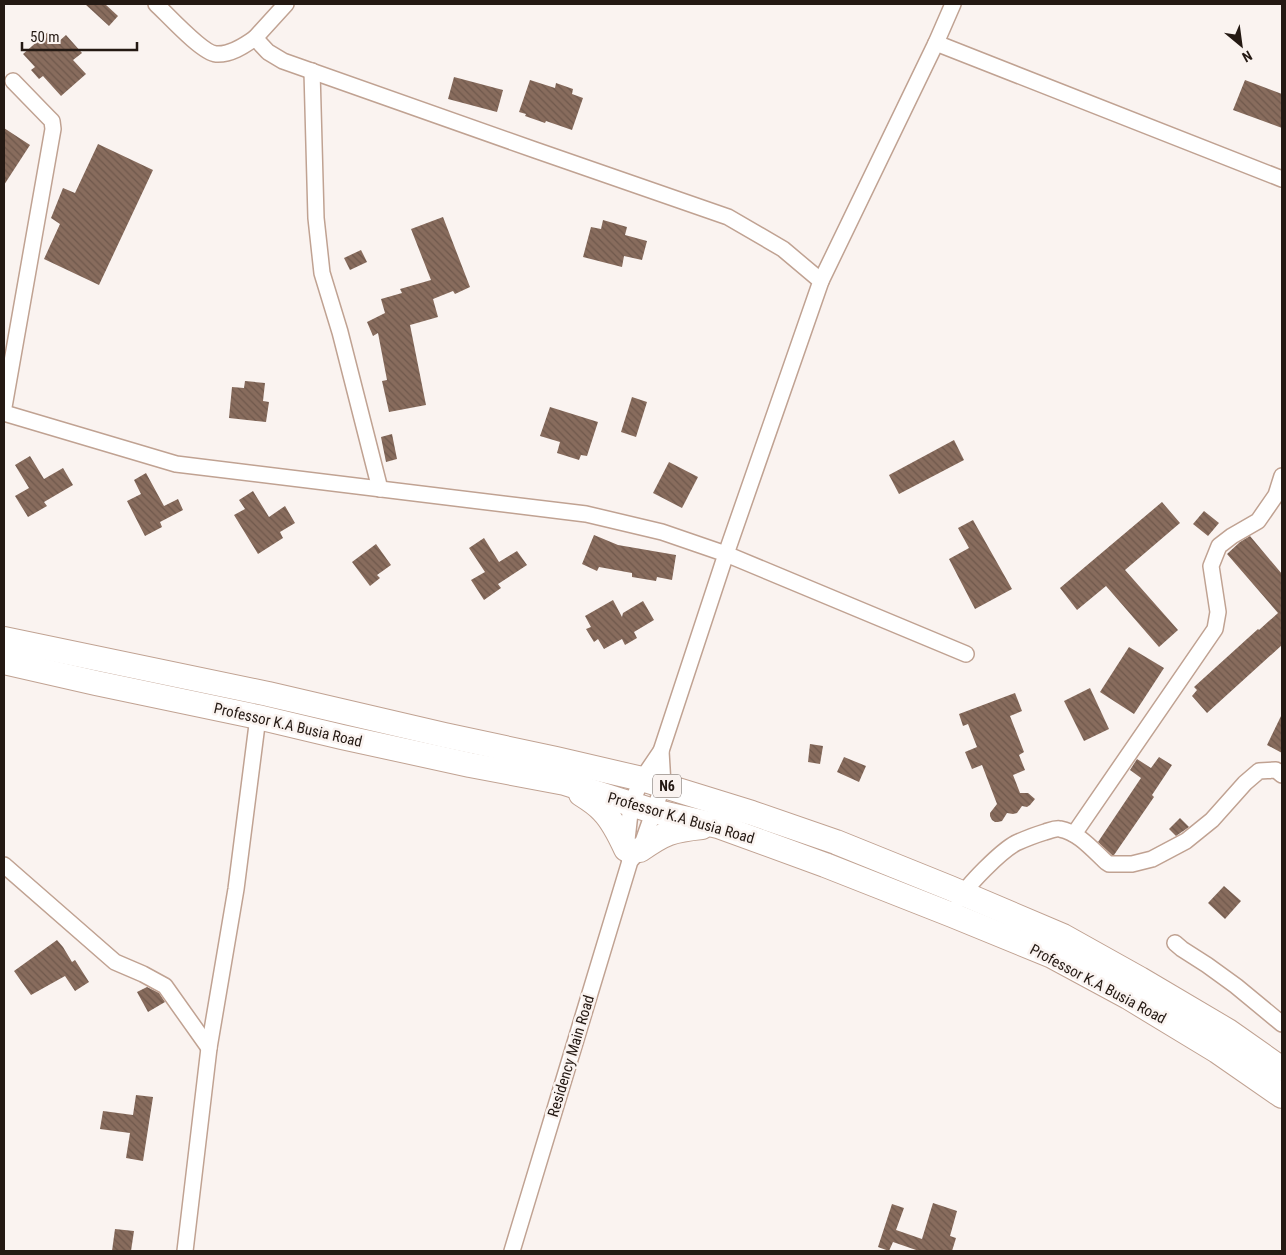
<svg xmlns="http://www.w3.org/2000/svg" width="1286" height="1255" font-family="'Roboto Condensed',sans-serif">
<style>
.building{fill:url(#building-back-hatch)}
.lines{fill:none;stroke-linecap:round;stroke-linejoin:round}
.minor-casing{stroke:#c0a292;stroke-width:18}
.primary-casing{stroke:#c0a292;stroke-width:26}
.minor{stroke:#fff;stroke-width:15}
.primary{stroke:#fff;stroke-width:24}
.labels{text-anchor:middle;dominant-baseline:central;stroke-width:5;stroke-linejoin:round;paint-order:stroke}
.shield{fill:#faf3f0;stroke:#645a55;stroke-width:1}
.shield-label{font-size:14px;font-weight:bold;fill:#241913}
.street-label{font-size:15px;fill:#241913;stroke:#faf3f0}
</style>
<defs>
<pattern id="building-back-hatch" width="6" height="6" patternUnits="userSpaceOnUse" patternTransform="scale(1.25)"><rect width="6" height="6" fill="#886c5d"/><path d="M-1 5l2 2M0 0l6 6M5-1l2 2" fill="none" stroke="#6f584c"/></pattern>
</defs>
<rect width="100%" height="100%" fill="#faf3f0"/>
<!-- building -->
<g class="building">
<path d="M85,4H105L118,16L109,26Z"/>
<path d="M48,32L57,43L66,35L82,53L73,60L86,74L61,96L43,76L39,79L31,70L35,67L23,54Z"/>
<path d="M454,77L503,90L497,112L448,99Z"/>
<path d="M530,80L555,88L556,83L573,89L572,94L583,98L572,130L546,121L545,123L525,116L526,114L519,112Z"/>
<path d="M1245,80L1282,94V128L1233,110Z"/>
<path d="M4,128L30,145L4,185Z"/>
<path d="M98,144L153,170L99,285L44,259L60,224L51,218L63,188L75,193Z"/>
<path d="M443,217L470,287L455,294L453,291L433,299L438,317L410,325L426,405L389,412L382,381L387,380L378,333L373,336L367,322L385,313L381,299L402,293L400,289L431,280L411,229Z"/>
<path d="M603,220L627,227L625,235L647,241L642,260L624,256L622,267L583,257L591,227L601,229Z"/>
<path d="M361,250L367,262L350,270L344,258Z"/>
<path d="M245,381L265,383L263,401L269,402L266,422L229,418L232,387L244,388Z"/>
<path d="M632,397L647,402L636,437L621,432Z"/>
<path d="M550,407L598,422L587,456L581,455L579,460L557,453L560,442L540,436Z"/>
<path d="M392,434L397,459L386,462L381,437Z"/>
<path d="M954,440L964,460L899,494L889,475Z"/>
<path d="M30,456L44,479L63,468L73,485L44,502L47,506L28,517L15,496L29,488L15,465Z"/>
<path d="M669,462L698,477L682,508L653,493Z"/>
<path d="M146,473L164,506L178,499L183,510L160,522L162,527L145,536L127,501L141,494L134,480Z"/>
<path d="M253,491L269,517L285,506L295,523L280,532L283,538L258,554L234,515L245,509L239,500Z"/>
<path d="M1162,502L1180,523L1125,570L1178,630L1159,647L1106,586L1077,610L1060,588Z"/>
<path d="M1204,511L1219,523L1208,536L1193,524Z"/>
<path d="M973,520L1012,589L975,609L949,559L969,548L958,528Z"/>
<path d="M594,535L618,545L676,555L672,580L657,577L656,581L632,577V573L599,567L597,571L582,564Z"/>
<path d="M1250,536L1282,574V645L1207,713L1192,696L1197,690L1194,687L1258,629L1259,630L1278,613L1227,554L1240,542Z"/>
<path d="M484,538L499,562L517,551L527,565L498,584L501,588L484,600L471,580L485,572L469,548Z"/>
<path d="M376,544L391,565L377,575L380,578L370,586L352,562Z"/>
<path d="M613,600L622,617L623,613L643,601L654,620L634,632L637,638L625,645L622,639L604,649L598,639L594,642L586,629L591,627L585,616Z"/>
<path d="M1129,647L1164,668L1134,714L1100,692Z"/>
<path d="M1090,688L1109,729L1084,741L1064,701Z"/>
<path d="M1015,693L1022,711L1010,716L1024,752L1019,755L1025,770L1013,775L1020,793H1028L1035,799L1030,805L1027,807L1022,806L1017,813L1013,814L1007,813L1002,821L998,822H995L992,820L990,816V813L997,804L982,765L972,769L965,752L977,747L968,724L963,726L959,714Z"/>
<path d="M1282,714V753L1267,745Z"/>
<path d="M810,744L823,746L820,764L808,762Z"/>
<path d="M844,757L866,766L859,782L837,772Z"/>
<path d="M1159,757L1172,765L1152,795L1154,797L1114,855H1112L1098,842L1141,778L1130,770L1137,759L1151,768Z"/>
<path d="M1180,818L1189,827L1176,836L1169,829Z"/>
<path d="M1224,886L1241,901L1225,919L1208,903Z"/>
<path d="M57,940L63,947L72,962L75,960L89,982L75,991L65,976L31,995L14,971Z"/>
<path d="M147,987L159,993L165,1002L148,1012L137,992Z"/>
<path d="M136,1095L153,1097L143,1161L126,1158L130,1133L100,1129L103,1111L133,1115Z"/>
<path d="M933,1203L957,1211L950,1236L956,1238L952,1251H919L893,1242L889,1251L878,1247L892,1204L904,1208L896,1230L922,1239Z"/>
<path d="M115,1229L134,1231L131,1251H112Z"/>
</g>
<g class="lines">
<!-- minor casing -->
<g class="minor-casing">
<g id="minor">
<path d="M156,4C167,14 202,53 216,54C230,55 244,46 255,38L268,52L283,61L535,150L728,217L783,249L821,281L726,554L966,654"/>
<path d="M255,38L286,4"/>
<path d="M936,43L1282,179"/>
<path d="M312,71L316,218L322,273L340,332L380,489"/>
<path d="M821,281L936,43L953,4"/>
<path d="M4,407L53,129L52,121L48,117L13,81"/>
<path d="M4,413L176,464L586,514L662,532L726,554L661,751L642,779L631,804L626,849L630,861"/>
<path d="M1074,834L1215,629L1218,612L1211,566L1219,546L1232,536L1258,521L1276,495L1282,476"/>
<path d="M4,865L115,962L143,974L165,986L209,1048"/>
<path d="M959,900C967,885 1001,851 1016,843C1025,839 1035,835 1045,832C1049,831 1055,828 1060,829C1078,832 1093,850 1106,862L1109,864H1132L1152,859L1186,841L1212,820L1245,783L1259,771L1276,770L1282,775"/>
<path d="M1175,943L1182,949L1207,965L1236,986L1282,1024"/>
<path d="M185,1251L209,1048L236,889L258,717"/>
<path d="M512,1251L630,861L640,850L663,785L661,751"/>
</g>
</g>
<!-- primary casing -->
<g class="primary-casing">
<g id="primary">
<path d="M4,639L268,694L444,735L556,759L642,779L752,813L836,842L950,888L1063,936L1140,979L1228,1031L1282,1069"/>
<path d="M4,662L96,683L258,717L342,737L470,765L565,783L653,811L718,826L825,865L952,915L1052,956L1128,997L1217,1051L1282,1096"/>
<path d="M581,794C589,799 597,804 603,811C613,821 620,836 626,849"/>
<path d="M640,850C664,833 672,830 702,827"/>
</g>
</g>
<!-- minor -->
<use href="#minor" class="minor"/>
<!-- primary -->
<use href="#primary" class="primary"/>
</g>
<g class="labels">
<!-- shield labels -->
<rect class="shield" x="653" y="774.5" width="28" height="23" rx="4"/>
<g class="shield-label">
<text x="667" y="786">N6</text>
</g>
<!-- street labels -->
<g class="street-label">
<text transform="translate(288 725) rotate(13)">Professor K.A Busia Road</text>
<text transform="translate(681 818) rotate(16)">Professor K.A Busia Road</text>
<text transform="translate(1098 984) rotate(28)">Professor K.A Busia Road</text>
<text transform="translate(571 1056) rotate(-73)">Residency Main Road</text>
</g>
</g>
<!-- border -->
<rect width="1286" height="1255" fill="none" stroke="#241913" stroke-width="10"/>
<!-- north arrow -->
<g transform="translate(1241 45) rotate(151)" stroke="#faf3f0" stroke-width="4" paint-order="stroke">
<path d="M0-4L9 19L0 12L-9 19Z" fill="#241913"/>
<text y="-8" font-size="14" font-weight="bold" text-anchor="middle" fill="#241913">N</text>
</g>
<!-- scale -->
<path d="M22 42v8h115v-8" fill="none" stroke="#241913" stroke-width="2.5"/>
<text x="30" y="42" font-size="15" fill="#241913" stroke="#faf3f0" stroke-width="4" paint-order="stroke">50 m</text>
</svg>
